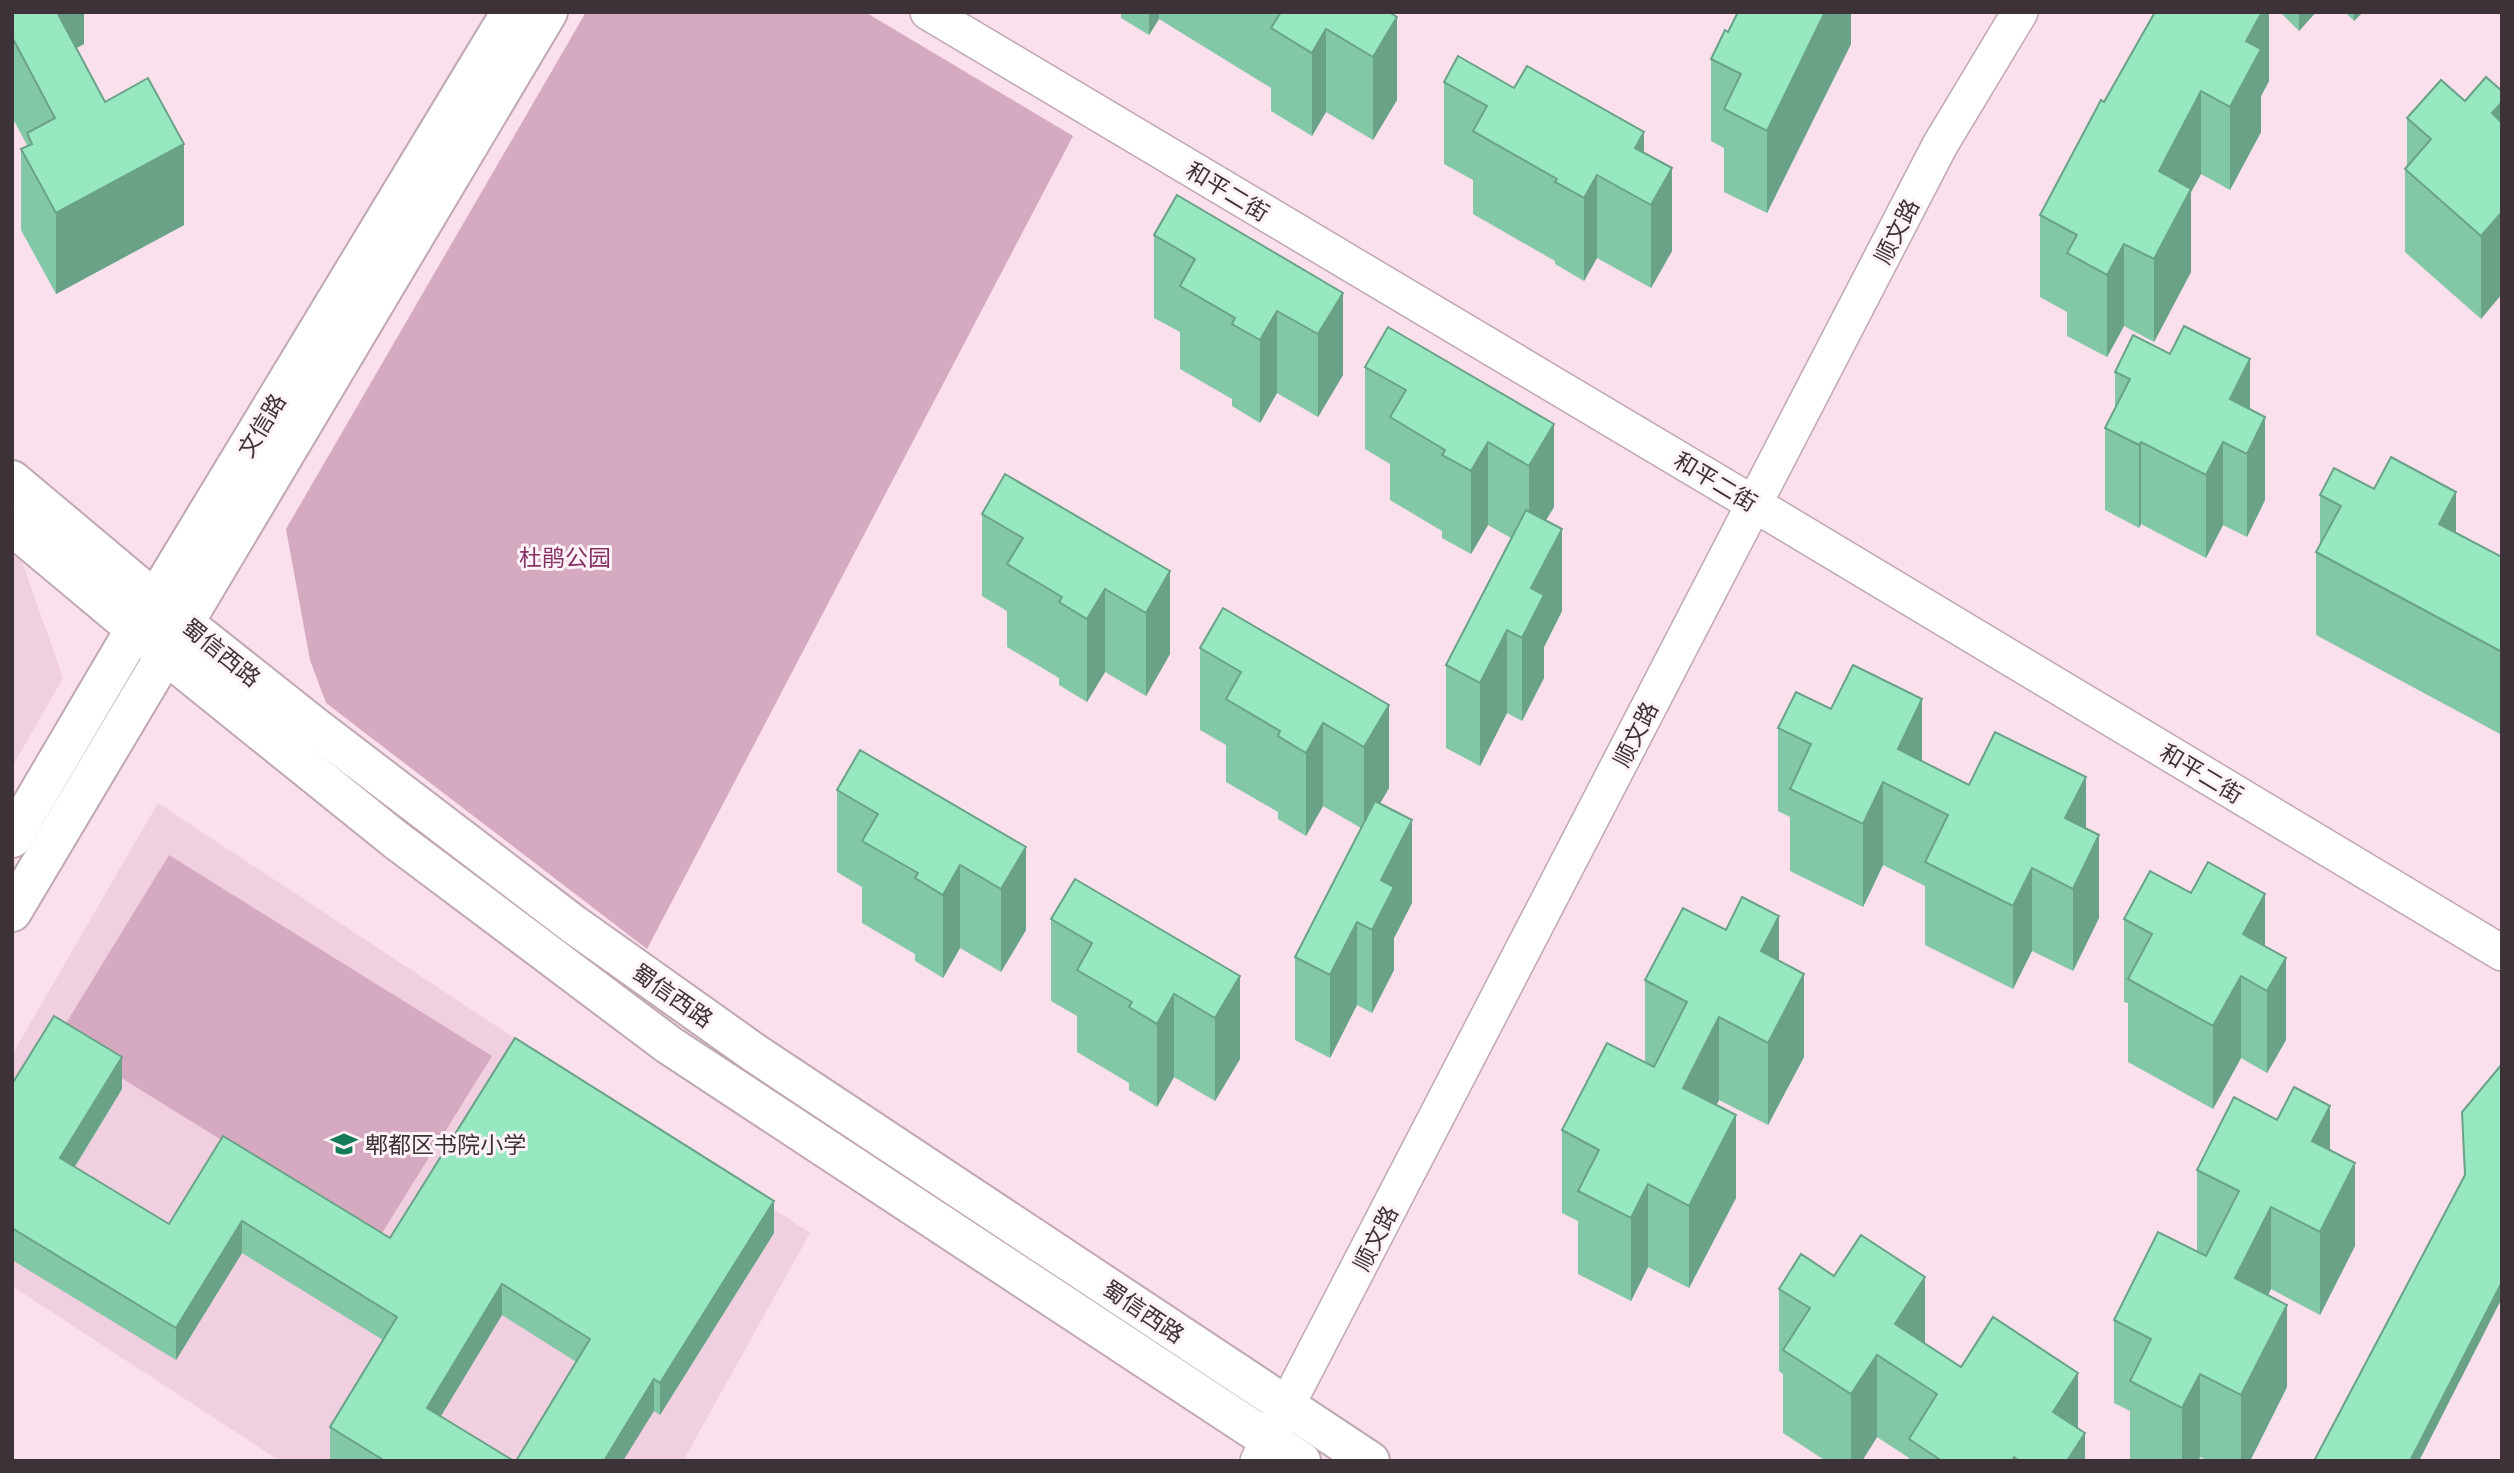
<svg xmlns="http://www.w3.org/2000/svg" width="2514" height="1473" font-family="Manrope,'Noto Sans SC',sans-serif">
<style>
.built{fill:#f0cfe0}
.green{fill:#d5a9c0}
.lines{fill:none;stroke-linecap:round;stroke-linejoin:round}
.street-casing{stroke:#bfa7b3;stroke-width:38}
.secondary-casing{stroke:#bfa7b3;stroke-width:42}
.street{stroke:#fff;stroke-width:35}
.secondary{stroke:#fff;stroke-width:38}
.wall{fill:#82c8a6}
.shaded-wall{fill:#6aa287}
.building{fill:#97e8c1;stroke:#6aa287;stroke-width:2}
.labels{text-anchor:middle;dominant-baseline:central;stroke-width:6;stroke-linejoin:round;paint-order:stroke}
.street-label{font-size:23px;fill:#3c3237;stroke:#fcf2f7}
.park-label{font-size:23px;fill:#853264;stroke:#fcf2f7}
.poi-label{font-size:23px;fill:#3c3237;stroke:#fcf2f7;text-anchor:start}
</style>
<rect width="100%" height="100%" fill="#fadfed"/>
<!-- built -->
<g class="built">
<path d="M12,550L20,556L63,678L12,767Z"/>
<path d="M158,803L810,1233L683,1461H280L12,1286V1055Z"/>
</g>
<!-- green -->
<g class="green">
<path d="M586,12H865L1073,136L647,949L326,703L310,660L286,529Z"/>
<path d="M169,855L492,1056L379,1238L57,1038Z"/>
</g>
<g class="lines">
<!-- street casing -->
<g class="street-casing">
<g id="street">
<path d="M928,12L1754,504L2502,953"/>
<path d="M1258,1461L1940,145L2020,12"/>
</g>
</g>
<!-- secondary casing -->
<g class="secondary-casing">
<g id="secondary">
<path d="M12,480L155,600L315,727L573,924L756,1054L1370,1461"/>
<path d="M12,526L165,654L396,840L669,1045L1301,1461"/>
<path d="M12,838L135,629L155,600L511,12"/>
<path d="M12,912L548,12"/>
</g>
</g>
<!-- street -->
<use href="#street" class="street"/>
<!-- secondary -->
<use href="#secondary" class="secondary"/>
</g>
<!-- wall -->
<g class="wall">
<path d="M12,12H84V44L76,48L105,102L184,225L56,294L21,230V149L27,147V145L12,117Z"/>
<path d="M1121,12H1389L1397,100L1373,140L1326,112L1312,136L1271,111V88L1159,19L1149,35L1121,18Z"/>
<path d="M1851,12V44L1767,213L1724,192V148L1711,141V59L1728,32Z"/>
<path d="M2269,12V81L2261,96V132L2230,190L2201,174L2191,192V272L2154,342L2124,326L2107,357L2067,336V312L2040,297V215L2104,102Z"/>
<path d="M2280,12H2316L2299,31Z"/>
<path d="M2345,12H2363L2354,21Z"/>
<path d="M2486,77L2481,319L2405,252V169L2407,166V118L2465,101Z"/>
<path d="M1444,82L1514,88L1644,152L1672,251L1651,288L1597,258L1584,281L1555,264V261L1473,214V180L1444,164Z"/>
<path d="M1154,235L1343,293V375L1318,417L1277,393L1260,423L1232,406V399L1180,369V332L1154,318Z"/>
<path d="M1365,367L1554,424V507L1546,520L1562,611L1544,647V678L1522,721L1507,713L1480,766L1446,748V665L1511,538L1488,525L1471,554L1442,538V531L1390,500V464L1365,449Z"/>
<path d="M2115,372L2250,409L2265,500L2247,537L2223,525L2206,558L2141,524L2139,528L2105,510V428L2115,408Z"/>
<path d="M2320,495L2456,533L2502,557V735L2316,635V552L2320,545Z"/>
<path d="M982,514L1170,571V654L1146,696L1105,672L1087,702L1059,685V678L1007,647V611L982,596Z"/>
<path d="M1200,648L1389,705V788L1380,804L1412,903L1394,938V970L1372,1013L1357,1005L1330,1058L1295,1040V957L1361,828L1323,806L1306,836L1278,819V812L1226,782V745L1200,730Z"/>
<path d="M1778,728L1922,761L1969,785L2086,828L2099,918L2073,971L2032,951L2013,989L1925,945V886L1883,865L1863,907L1790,871V817L1778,811Z"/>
<path d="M837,790L1026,847V930L1001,972L960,948L943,978L915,961V954L862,923V887L837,872Z"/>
<path d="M1051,919L1240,976V1059L1215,1101L1174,1077L1157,1107L1129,1090V1083L1077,1052V1016L1051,1001Z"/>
<path d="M2124,919L2265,946L2286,1040L2267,1073L2241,1058L2213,1109L2128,1062V1003L2124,1002Z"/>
<path d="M1779,961L1804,1057L1768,1125L1719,1100L1716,1105L1736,1198L1689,1288L1648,1267L1631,1301L1578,1274V1221L1562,1213V1130L1645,1062V980Z"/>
<path d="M2502,1064L2465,1176L2462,1112Z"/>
<path d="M12,1084L122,1089L75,1167L169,1224L223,1136L390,1238L774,1233L660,1415L502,1315L441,1416L514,1461H333L330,1459V1427L383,1340L242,1253L176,1360L12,1260Z"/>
<path d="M2330,1150L2355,1246L2320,1315L2271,1289L2268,1295L2287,1387L2250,1461H2208L2200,1457L2198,1461H2130V1411L2114,1403V1320L2197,1252V1170Z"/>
<path d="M1779,1289L1925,1343L1961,1367L2078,1428L2085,1461H1909V1458L1877,1437L1862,1461H1826L1783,1433V1374L1779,1371Z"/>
</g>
<!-- shaded-wall -->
<g class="shaded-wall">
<path d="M43,12H84V44L43,66Z"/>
<path d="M1149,12H1159V19L1149,35Z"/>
<path d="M1825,12H1851V44L1767,213V131Z"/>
<path d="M2262,12H2269V81L2261,96V132L2230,190V107L2246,41Z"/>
<path d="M2299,12H2316L2299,31Z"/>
<path d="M2354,12H2363L2354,21Z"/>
<path d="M1397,17V100L1373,140V57Z"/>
<path d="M1326,29V112L1312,136V53Z"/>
<path d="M2201,91V174L2191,192V272L2154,342V259L2159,171Z"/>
<path d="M2502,102V185L2492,113Z"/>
<path d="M1644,132V201L1635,148Z"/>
<path d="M184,144V225L56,294V213Z"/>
<path d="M1672,168V251L1651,288V205Z"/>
<path d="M1597,175V258L1584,281V198Z"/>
<path d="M2502,212V294L2481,319V236Z"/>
<path d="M2124,244V326L2107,357V275Z"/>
<path d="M1343,293V375L1318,417V334Z"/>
<path d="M1277,311V393L1260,423V340Z"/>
<path d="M2250,359V442L2230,399Z"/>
<path d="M2265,417V500L2247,537V454Z"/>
<path d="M1554,424V507L1529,548V466Z"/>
<path d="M1488,442V525L1471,554V471Z"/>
<path d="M2141,442V524L2139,528V445Z"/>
<path d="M2223,442V525L2206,558V475Z"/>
<path d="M2456,492V575L2439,524Z"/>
<path d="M1562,529V611L1544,647V678L1522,721V638L1531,588Z"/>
<path d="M1170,571V654L1146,696V613Z"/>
<path d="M1105,589V672L1087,702V619Z"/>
<path d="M1507,630V713L1480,766V683Z"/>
<path d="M1922,699V782L1898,749Z"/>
<path d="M1389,705V788L1364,830V747Z"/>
<path d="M1323,723V806L1306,836V753Z"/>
<path d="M2086,777V859L2065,818Z"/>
<path d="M1883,782V865L1863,907V824Z"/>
<path d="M1412,820V903L1394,938V970L1372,1013V930L1381,880Z"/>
<path d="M2099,835V918L2073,971V889Z"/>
<path d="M1026,847V930L1001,972V889Z"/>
<path d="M960,865V948L943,978V895Z"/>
<path d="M2032,868V951L2013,989V906Z"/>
<path d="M2265,894V977L2243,934Z"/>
<path d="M1779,916V999L1761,951Z"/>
<path d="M1357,922V1005L1330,1058V975Z"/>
<path d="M2286,958V1040L2267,1073V991Z"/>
<path d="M1804,974V1057L1768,1125V1043Z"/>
<path d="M1240,976V1059L1215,1101V1018Z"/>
<path d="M2241,976V1058L2213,1109V1026Z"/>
<path d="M1174,994V1077L1157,1107V1024Z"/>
<path d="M1719,1017V1100L1683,1171V1088Z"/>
<path d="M122,1057V1089L60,1190V1158Z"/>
<path d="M2330,1106V1188L2312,1141Z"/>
<path d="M1736,1115V1198L1689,1288V1206Z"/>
<path d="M2355,1163V1246L2320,1315V1232Z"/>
<path d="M1648,1184V1267L1631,1301V1218Z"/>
<path d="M774,1201V1233L660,1415V1383Z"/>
<path d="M2271,1207V1289L2235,1360V1278Z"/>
<path d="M242,1221V1253L176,1360V1328Z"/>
<path d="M1925,1277V1360L1895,1324Z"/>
<path d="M2502,1282V1298L2419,1461H2410Z"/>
<path d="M502,1284V1315L427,1439V1408Z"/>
<path d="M2287,1305V1387L2250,1461H2241V1395Z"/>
<path d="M1877,1355V1437L1862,1461H1851V1394Z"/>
<path d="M2078,1373V1444L2085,1433V1461H2053V1412Z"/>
<path d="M2200,1374V1457L2198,1461H2182V1408Z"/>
<path d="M654,1379V1411L623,1461H604Z"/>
</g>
<!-- building -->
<g class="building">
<path d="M12,12H57L105,102L148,78L184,144L56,213L21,149L32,144L27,133L55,118L12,37Z"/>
<path d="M1281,12H1389L1397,17L1373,57L1326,29L1312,53L1271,28Z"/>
<path d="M1738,12H1825L1767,131L1724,109L1741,74L1711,59L1725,30L1728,32Z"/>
<path d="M2155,12H2262L2246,41L2261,49L2230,107L2201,91L2159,171L2191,189L2154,259L2124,244L2107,275L2067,253L2077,235L2040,215L2101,100L2104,102Z"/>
<path d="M1458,56L1514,88L1527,66L1644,132L1635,148L1672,168L1651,205L1597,175L1584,198L1555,182L1557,179L1473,131L1487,106L1444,82Z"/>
<path d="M2486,77L2502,91V102L2492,113L2502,123V212L2481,236L2405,169L2431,139L2407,118L2441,80L2465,101Z"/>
<path d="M1177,195L1343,293L1318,334L1277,311L1260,340L1232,324L1235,318L1180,286L1195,259L1154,235Z"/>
<path d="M2184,326L2250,359L2230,399L2265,417L2247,454L2223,442L2206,475L2141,442L2139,445L2105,428L2130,379L2115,372L2133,335L2170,354Z"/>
<path d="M1388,327L1554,424L1529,466L1488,442L1471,471L1442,455L1445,450L1390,417L1406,390L1365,367Z"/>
<path d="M2391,457L2456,492L2439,524L2502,557V652L2316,552L2341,506L2320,495L2334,468L2374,489Z"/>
<path d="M1005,474L1170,571L1146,613L1105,589L1087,619L1059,602L1062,597L1007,564L1023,538L982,514Z"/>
<path d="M1526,510L1562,529L1531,588L1544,595L1522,638L1507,630L1480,683L1446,665Z"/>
<path d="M1223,608L1389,705L1364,747L1323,723L1306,753L1278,736L1280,731L1226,699L1241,672L1200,648Z"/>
<path d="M1853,665L1922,699L1898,749L1969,785L1995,732L2086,777L2065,818L2099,835L2073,889L2032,868L2013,906L1925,862L1948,815L1883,782L1863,824L1790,789L1811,744L1778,728L1796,692L1831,709Z"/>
<path d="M860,750L1026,847L1001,889L960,865L943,895L915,878L918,873L862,841L878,814L837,790Z"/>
<path d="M1375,801L1412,820L1381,880L1394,887L1372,930L1357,922L1330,975L1295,957Z"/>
<path d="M2208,862L2265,894L2243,934L2286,958L2267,991L2241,976L2213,1026L2128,979L2152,934L2124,919L2150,871L2191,893Z"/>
<path d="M1075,879L1240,976L1215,1018L1174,994L1157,1024L1129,1007L1132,1002L1077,970L1092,943L1051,919Z"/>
<path d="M1742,897L1779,916L1761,951L1804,974L1768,1043L1719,1017L1683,1088L1736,1115L1689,1206L1648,1184L1631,1218L1578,1191L1599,1150L1562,1130L1607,1043L1654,1067L1687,1002L1645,980L1683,908L1726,930Z"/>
<path d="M54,1016L122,1057L60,1158L169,1224L223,1136L390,1238L515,1038L774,1201L660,1383L654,1379L604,1461H516L590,1339L502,1284L427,1408L514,1461H385L330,1427L397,1317L242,1221L176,1328L12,1228V1084Z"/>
<path d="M2502,1064V1282L2410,1461H2314L2465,1175L2462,1112Z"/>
<path d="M2294,1087L2330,1106L2312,1141L2355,1163L2320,1232L2271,1207L2235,1278L2287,1305L2241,1395L2200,1374L2182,1408L2130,1381L2151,1339L2114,1320L2158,1232L2206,1256L2239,1191L2197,1170L2234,1097L2277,1120Z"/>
<path d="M1861,1235L1925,1277L1895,1324L1961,1367L1993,1317L2078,1373L2053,1412L2085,1433L2067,1461H2019L2014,1457L2012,1461H1942L1909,1439L1937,1394L1877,1355L1851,1394L1783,1350L1810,1308L1779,1289L1801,1254L1834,1276Z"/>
</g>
<!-- icons -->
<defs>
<g id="school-bare" transform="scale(2.1)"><path d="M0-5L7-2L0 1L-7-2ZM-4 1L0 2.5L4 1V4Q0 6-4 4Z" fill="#147c56" stroke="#fcf2f7" stroke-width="2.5" paint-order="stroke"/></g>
</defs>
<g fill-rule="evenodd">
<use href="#school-bare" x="344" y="1144"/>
</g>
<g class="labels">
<!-- street labels -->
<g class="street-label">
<text transform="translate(1228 191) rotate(31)">和平二街</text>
<text transform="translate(1896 231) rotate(-63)">顺文路</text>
<text transform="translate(261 425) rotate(-59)">文信路</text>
<text transform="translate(1716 481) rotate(31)">和平二街</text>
<text transform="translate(222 652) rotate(39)">蜀信西路</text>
<text transform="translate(1635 734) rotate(-63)">顺文路</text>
<text transform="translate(2202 773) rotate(31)">和平二街</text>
<text transform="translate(673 995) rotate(35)">蜀信西路</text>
<text transform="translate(1375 1238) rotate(-63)">顺文路</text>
<text transform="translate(1144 1311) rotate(34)">蜀信西路</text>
</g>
<!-- park labels -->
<g class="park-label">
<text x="565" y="557">杜鹃公园</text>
</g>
<!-- poi labels -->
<g class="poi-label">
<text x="365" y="1144">郫都区书院小学</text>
</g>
</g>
<!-- border -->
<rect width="2514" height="1473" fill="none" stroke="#3c3237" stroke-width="28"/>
</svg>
